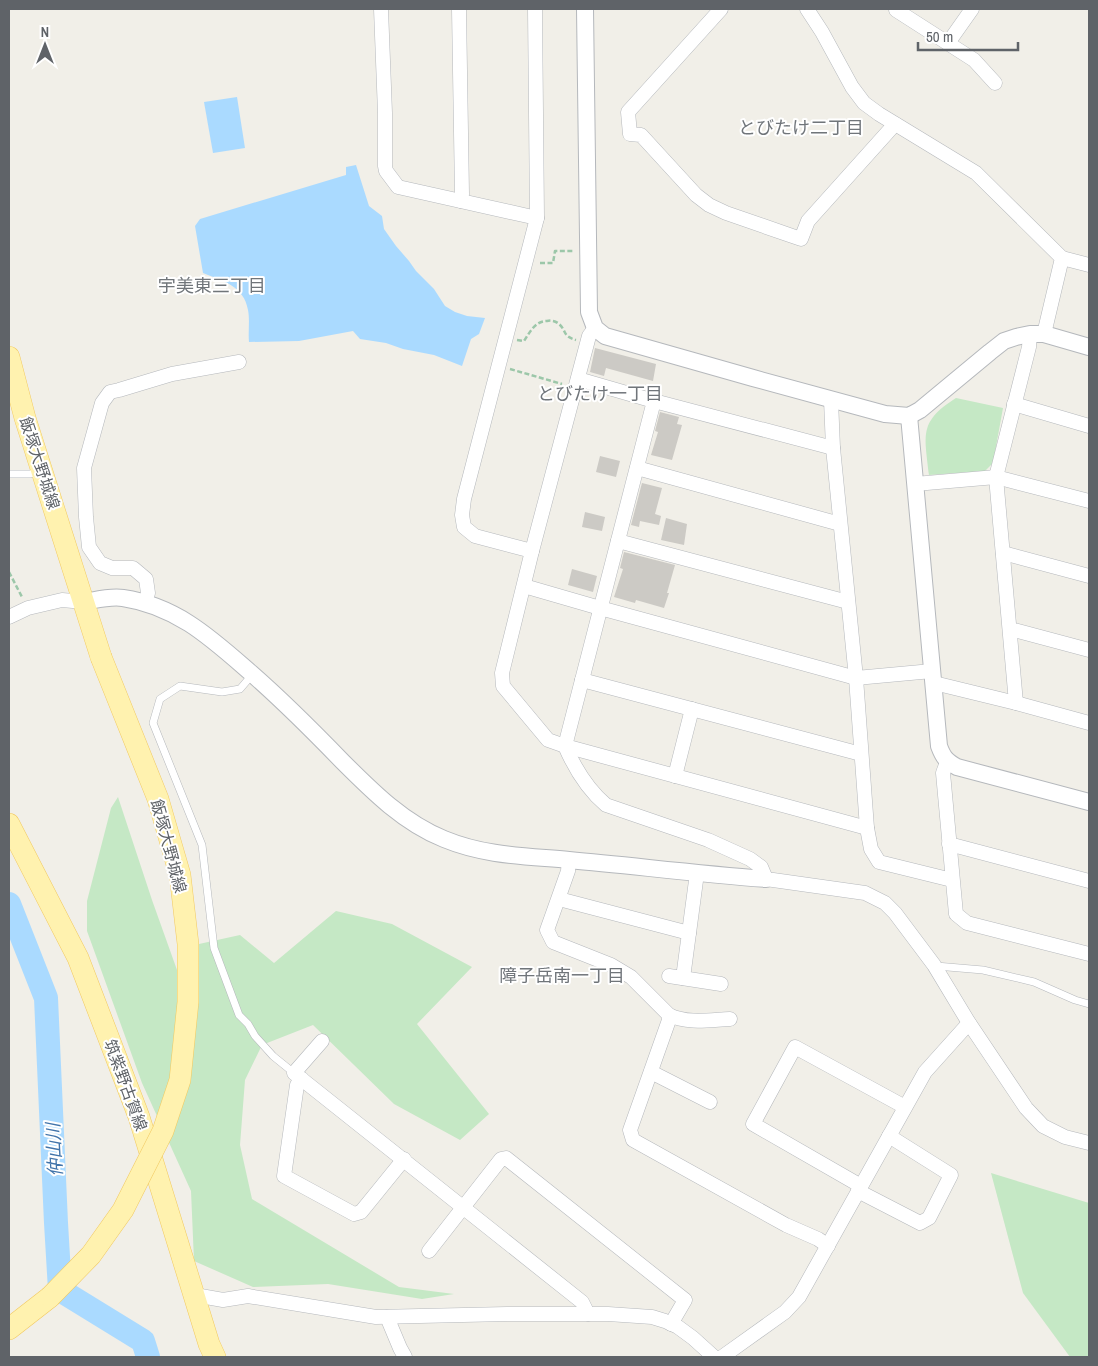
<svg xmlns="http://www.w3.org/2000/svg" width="1098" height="1366" font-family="'Archivo Narrow','Noto Sans JP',sans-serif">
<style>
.green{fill:#c5e8c5}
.water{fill:#aadaff}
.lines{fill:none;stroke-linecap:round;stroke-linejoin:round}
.river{stroke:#aadaff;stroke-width:24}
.building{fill:#cccac5}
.service-casing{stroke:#b5b8bc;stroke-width:8}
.minor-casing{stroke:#b5b8bc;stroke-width:15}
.tertiary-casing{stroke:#b5b8bc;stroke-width:18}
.primary-casing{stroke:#f2c960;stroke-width:22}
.path{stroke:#9cc7a9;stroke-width:2.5;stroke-dasharray:5 2.5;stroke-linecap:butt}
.service{stroke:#fff;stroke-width:7}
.minor{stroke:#fff;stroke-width:14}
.tertiary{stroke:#fff;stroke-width:16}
.primary{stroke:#fff2af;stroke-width:21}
.primary-bridge-casing{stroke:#f2c960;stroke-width:22;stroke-linecap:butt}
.primary-bridge{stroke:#fff2af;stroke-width:21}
.labels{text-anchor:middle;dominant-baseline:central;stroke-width:4;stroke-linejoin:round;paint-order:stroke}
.street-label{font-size:16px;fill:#5f6368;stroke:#fff}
.neighbourhood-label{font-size:18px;fill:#70757a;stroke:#fff}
.water-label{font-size:18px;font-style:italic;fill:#4174aa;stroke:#fff}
</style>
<rect width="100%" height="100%" fill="#f1efe8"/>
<!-- green -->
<g class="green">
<path d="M956,398L1003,408L993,463L985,471L929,475C925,435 918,422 956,398Z"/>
<path d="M118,797L152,900L177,970L199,944L240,935L274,963L336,911L392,924L472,967L417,1024L489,1114L460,1140L394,1104L313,1025L262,1045L245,1080L240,1145L252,1199L399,1287L454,1294L422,1299L328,1284L253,1287L194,1261L191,1191L142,1083L87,931V901L111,808Z"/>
<path d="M991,1173L1089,1203V1357H1070L1023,1293Z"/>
</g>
<!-- water -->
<g class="water">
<path d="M237,97L245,148L213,153L204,102Z"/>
<path d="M356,165L369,206L382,216L384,229L396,246L409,261L416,271L434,289L445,306L455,312L467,316L485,318L479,334L471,339L462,366L434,355L403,349L386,343L360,339L353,331L299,341L249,342C248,332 250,320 248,310C244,286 223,281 203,273L195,226L200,219L346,175V167Z"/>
</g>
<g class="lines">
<!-- river -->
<path class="river" d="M9,904L46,998L56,1223L60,1290L143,1341L148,1357"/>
</g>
<!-- building -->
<g class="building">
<path d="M595,348L656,364L653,381L606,368L604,376L590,372Z"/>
<path d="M660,412L679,417L677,424L682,425L672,460L651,455L658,432L655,431Z"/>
<path d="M600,456L620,461L616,477L596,472Z"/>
<path d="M642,483L662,488L655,514L661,516L659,525L640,521L639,527L631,525Z"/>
<path d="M585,512L605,517L602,531L582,527Z"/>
<path d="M666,518L687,524L684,545L661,540Z"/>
<path d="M624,552L675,565L667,593H669L664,608L636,600L635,603L614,597L623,569L620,568Z"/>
<path d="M572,569L597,576L593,592L568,585Z"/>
</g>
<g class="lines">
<!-- service casing -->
<g class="service-casing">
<g id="service">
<path d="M9,474H30L41,472"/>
<path d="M252,675L240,689L222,692L180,686L160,699L153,723L202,845L214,948L239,1015L248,1024L255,1036L273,1056L294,1073"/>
<path d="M936,966L983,970L1034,982L1075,1000L1089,1004"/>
</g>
</g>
<!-- minor casing -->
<g class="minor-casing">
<g id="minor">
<path d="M381,9L385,113V166L386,171L398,187L537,218"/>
<path d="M459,9L462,194L461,201"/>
<path d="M721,9L628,112L630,134L641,135L696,195L709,205L726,213L801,239L808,221L895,124"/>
<path d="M807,9L822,32L852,87L864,103L879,114L976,173L1062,258L1044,334"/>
<path d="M896,10L974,60L995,83"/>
<path d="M948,43L972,9"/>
<path d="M1062,258L1089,265"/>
<path d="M595,328L589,336L532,551L502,673L503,686L548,740L565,746L867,828"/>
<path d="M578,379L654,401L833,448"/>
<path d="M831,400L833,448L856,678L867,828L871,849L879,862L952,880"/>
<path d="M654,401L565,746C575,769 587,789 606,805L708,840L750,859L761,867L766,879L865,893L885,903L895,913L934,965L969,1023L1026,1108L1043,1126L1065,1137L1089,1143"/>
<path d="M1014,404L1089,426"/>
<path d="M637,468L840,524"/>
<path d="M915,484L996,477L1089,501"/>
<path d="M618,541L848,602"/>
<path d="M532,551L475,536L464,527L462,515L464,499L537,218L535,9"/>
<path d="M1003,553L1089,576"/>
<path d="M524,586L600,608L856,678L932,671"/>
<path d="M145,603L148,593L146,579L133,568H112L100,563L89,547L86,517L84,468L102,403L110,392L119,390L172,374L239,362"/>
<path d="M9,617L28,608L62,600L84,602"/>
<path d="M1010,629L1089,650"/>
<path d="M582,680L861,754"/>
<path d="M934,683L1016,703L1089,723"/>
<path d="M1016,703L996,477L1029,347L1030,334"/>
<path d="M947,762L943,773L956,914L967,923L1089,954"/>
<path d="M675,776L692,709"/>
<path d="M949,844L1089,881"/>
<path d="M569,860L568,871L547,930L553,942L611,965L631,977L669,1015V1020L630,1130L633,1140L786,1225L818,1239L828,1246"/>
<path d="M559,899L689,933"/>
<path d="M669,976L721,984"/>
<path d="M683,978L697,873"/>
<path d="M669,1015C688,1024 709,1020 730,1019"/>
<path d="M322,1041L294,1073L582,1302L588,1314"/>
<path d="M651,1072L710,1102"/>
<path d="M302,1079L297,1085L284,1176L354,1214L361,1212L404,1159"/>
<path d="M861,1186L753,1124L795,1047L905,1107"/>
<path d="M858,1191L920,1223L929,1218L951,1175L889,1136"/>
<path d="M429,1251L501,1159L506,1158L685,1300L671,1324"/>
<path d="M195,1295L223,1300L248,1296L376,1317L507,1314H608L652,1317L665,1321L678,1327L693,1338L714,1357"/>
<path d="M387,1317L400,1348L405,1357"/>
<path d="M722,1357L785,1312L799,1297L925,1072L969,1023"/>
</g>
</g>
<!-- tertiary casing -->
<g class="tertiary-casing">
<g id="tertiary">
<path d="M585,9L589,312L595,328L605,336L753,378L885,414L909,416L920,410L990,352L1004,341L1016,337L1030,334H1044L1089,347"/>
<path d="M909,416L939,746C943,757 946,761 957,767L1089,802"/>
<path d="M84,602C96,600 110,596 123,598C177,606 212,639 251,673C283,701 313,731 343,762C373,792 404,823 444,839C485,856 526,856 569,860C635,866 700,874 766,879"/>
</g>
</g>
<!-- primary casing -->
<g class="primary-casing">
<g id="primary">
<path d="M9,357L25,418L101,657"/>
<path d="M9,824L78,958L139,1117L209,1344L215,1357"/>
<path d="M9,1329L50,1297"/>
</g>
</g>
<!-- path -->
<g class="path">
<path d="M540,263H553L555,251H574"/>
<path d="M517,340L524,341C530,332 535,321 547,321C551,320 556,321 559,324C567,331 562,336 576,340"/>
<path d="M510,369L562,384"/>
<path d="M9,572L22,597"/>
</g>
<!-- service -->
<use href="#service" class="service"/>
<!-- minor -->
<use href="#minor" class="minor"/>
<!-- tertiary -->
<use href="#tertiary" class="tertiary"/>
<!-- primary -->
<use href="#primary" class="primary"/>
<!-- primary-bridge casing -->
<g class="primary-bridge-casing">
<path id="primary-bridge" d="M50,1297L91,1255L123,1210L163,1131L180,1080L188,1002V944L180,875L158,799L101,657"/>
</g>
<!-- primary-bridge -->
<use href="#primary-bridge" class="primary-bridge"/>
</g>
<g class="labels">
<!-- street labels -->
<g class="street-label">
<text transform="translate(40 463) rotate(72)">飯塚大野城線</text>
<text transform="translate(169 846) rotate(75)">飯塚大野城線</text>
<text transform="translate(126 1085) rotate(70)">筑紫野古賀線</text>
</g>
<!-- neighbourhood labels -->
<g class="neighbourhood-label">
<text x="801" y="127">とびたけ二丁目</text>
<text x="212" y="285">宇美東三丁目</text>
<text x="600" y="393">とびたけ一丁目</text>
<text x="562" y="975">障子岳南一丁目</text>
</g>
<!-- water labels -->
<g class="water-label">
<text transform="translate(54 1150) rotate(-93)">仲山川</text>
</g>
</g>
<!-- border -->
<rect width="1098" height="1366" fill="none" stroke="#5f6368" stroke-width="20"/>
<!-- north arrow -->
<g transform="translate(45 45)" stroke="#ffffff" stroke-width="4" paint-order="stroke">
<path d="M0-4L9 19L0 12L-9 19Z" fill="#5f6368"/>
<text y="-8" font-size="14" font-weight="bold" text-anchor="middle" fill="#5f6368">N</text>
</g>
<!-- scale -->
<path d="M918 42v8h100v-8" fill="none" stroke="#5f6368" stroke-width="2.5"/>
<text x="926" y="42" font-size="15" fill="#5f6368" stroke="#ffffff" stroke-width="4" paint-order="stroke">50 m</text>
</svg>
